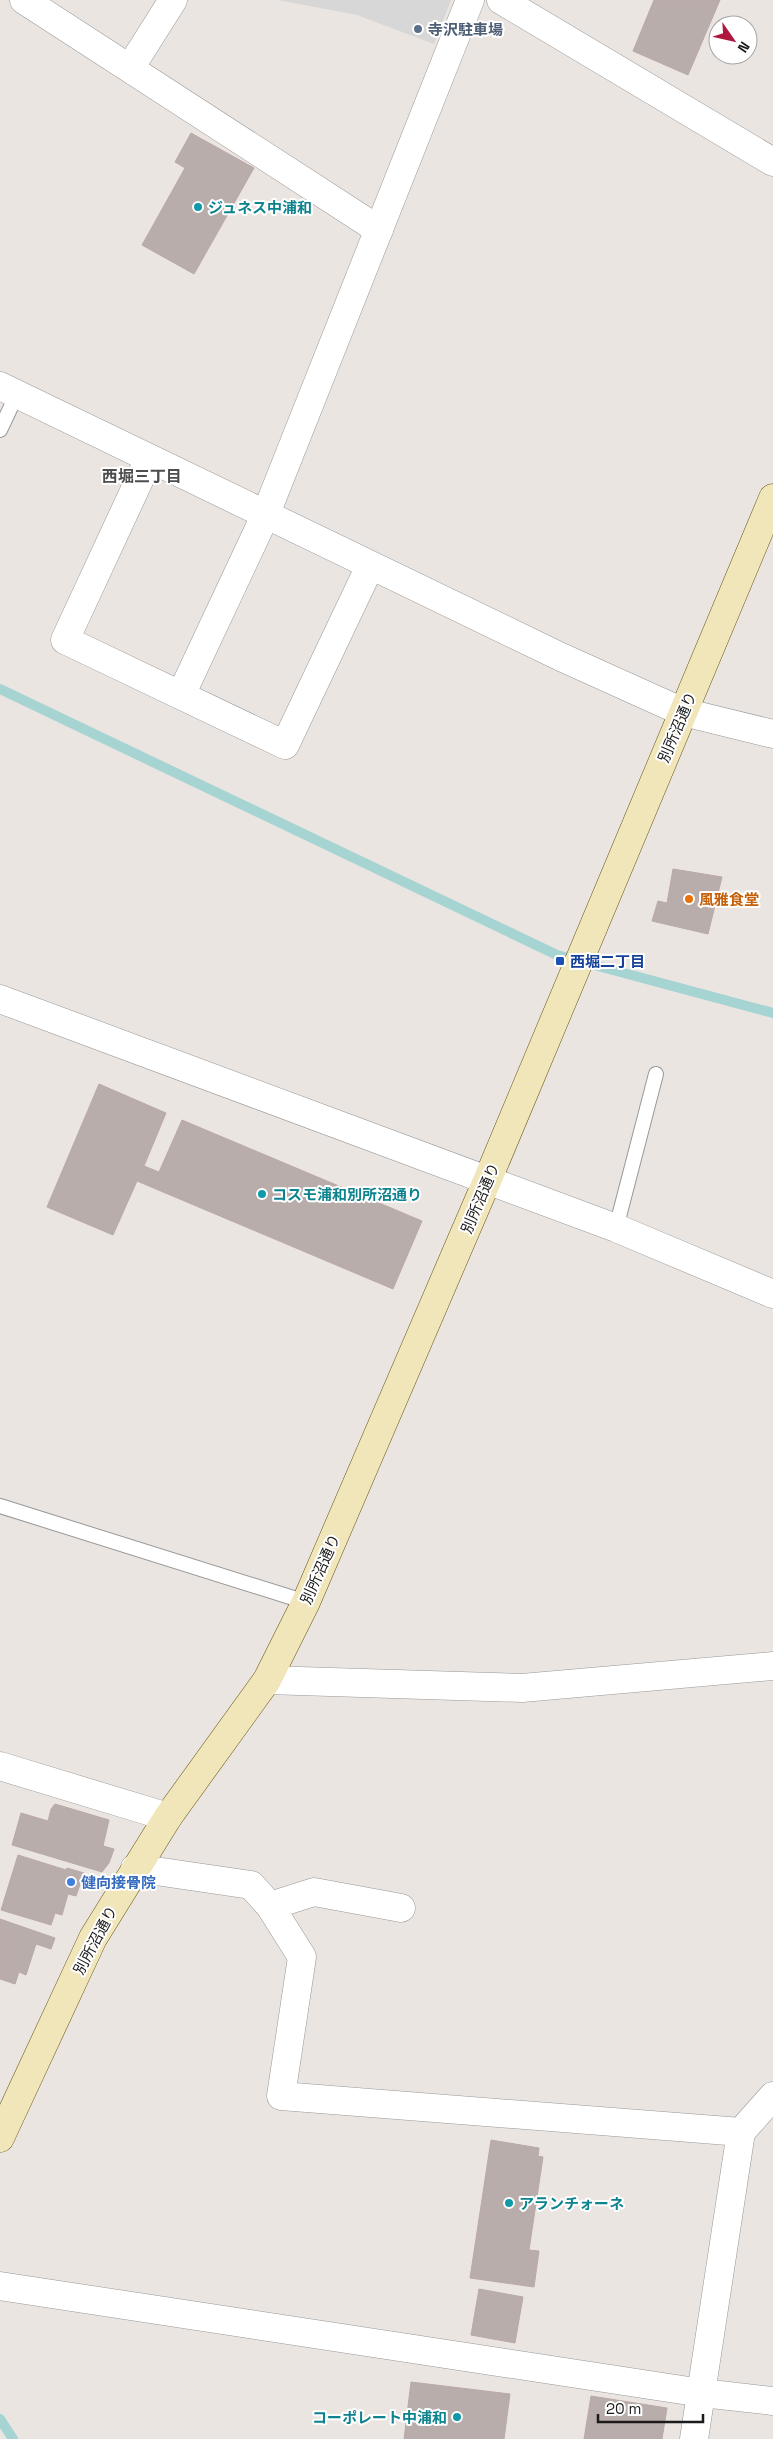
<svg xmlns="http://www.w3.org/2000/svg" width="773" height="2439" font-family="'Space Grotesk','Noto Sans JP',sans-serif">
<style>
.parking{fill:#d7d7d7}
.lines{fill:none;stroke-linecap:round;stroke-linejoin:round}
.stream{stroke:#a6d4d2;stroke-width:10}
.building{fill:#b8adab;stroke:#bba9a6}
.lane-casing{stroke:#989898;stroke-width:16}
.street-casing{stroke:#989898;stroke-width:29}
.secondary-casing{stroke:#635611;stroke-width:29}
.lane{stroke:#fff;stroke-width:14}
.street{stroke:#fff;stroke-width:28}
.secondary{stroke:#f1e5ba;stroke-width:28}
.service-dot{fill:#5c6f8a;stroke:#fff;stroke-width:2}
.culture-dot{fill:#0f9aa8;stroke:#fff;stroke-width:2}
.food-dot{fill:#e8710a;stroke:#fff;stroke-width:2}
.transit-dot{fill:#1a4fb4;stroke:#fff;stroke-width:2}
.shop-dot{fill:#3f7fe0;stroke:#fff;stroke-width:2}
.labels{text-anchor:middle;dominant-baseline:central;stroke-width:4;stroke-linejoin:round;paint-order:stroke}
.service-label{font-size:15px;font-weight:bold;fill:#4e5e75;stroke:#fff;text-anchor:start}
.culture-label{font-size:15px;font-weight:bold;fill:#0d838f;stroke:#fff;text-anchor:start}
.street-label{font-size:15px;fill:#1b1b1b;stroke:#fff}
.food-label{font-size:15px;font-weight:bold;fill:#c56008;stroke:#fff;text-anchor:start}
.transit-label{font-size:15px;font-weight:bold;fill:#164399;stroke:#fff;text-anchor:start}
.shop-label{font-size:15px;font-weight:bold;fill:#366cbe;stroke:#fff;text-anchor:start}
.neighbourhood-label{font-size:16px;font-weight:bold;fill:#4e4e4e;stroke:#fff}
</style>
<rect width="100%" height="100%" fill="#ebe5e1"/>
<!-- parking -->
<path class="parking" d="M278,0H451L434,44L357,15Z"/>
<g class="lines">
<!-- stream -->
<g class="stream">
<path d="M0,689L557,955L773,1013"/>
<path d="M0,2419L13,2439"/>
</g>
</g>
<!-- building -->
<g class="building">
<path d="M654,0H720L688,75L633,51Z"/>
<path d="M191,133L254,168L194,274L142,245L185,168L175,162Z"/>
<path d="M673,869L722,877L708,934L652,921L658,901L667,903Z"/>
<path d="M99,1084L166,1113L144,1166L159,1172L182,1120L422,1221L393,1289L137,1181L113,1235L47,1207Z"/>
<path d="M55,1804L109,1820L103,1846L114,1849L109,1863L102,1872L12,1845L21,1813L48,1821L51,1809Z"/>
<path d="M18,1855L66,1870L67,1868L84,1873L76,1896L68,1894L62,1915L55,1913L51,1925L1,1910Z"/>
<path d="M0,1919L55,1938L51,1949L36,1944L26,1975L19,1972L15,1984L0,1979Z"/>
<path d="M491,2140L539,2148L538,2156L543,2157L529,2250L539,2251L534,2287L470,2278Z"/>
<path d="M479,2289L523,2297L515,2343L471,2335Z"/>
<path d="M411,2382L510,2394L504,2439H404Z"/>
<path d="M591,2396L667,2408L662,2439H584Z"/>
</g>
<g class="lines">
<!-- lane casing -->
<g class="lane-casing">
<g id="lane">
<path d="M0,430L17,394"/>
<path d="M616,1228L656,1074"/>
<path d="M0,1506L306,1602"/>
</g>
</g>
<!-- street casing -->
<g class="street-casing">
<g id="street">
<path d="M24,0L379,230"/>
<path d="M501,0L773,162"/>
<path d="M130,68L173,0"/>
<path d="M0,386L561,657L683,712L773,734"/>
<path d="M149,459L65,640L285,745L370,566"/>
<path d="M181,695L265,516L470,0"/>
<path d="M0,999L616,1228L773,1294"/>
<path d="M267,1680L522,1688L773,1666"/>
<path d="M0,1766L168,1817"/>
<path d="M135,1868L251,1885L270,1906L302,1957L281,2096L741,2132L773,2096"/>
<path d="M270,1906L314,1892L401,1908"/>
<path d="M0,2286L702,2393L773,2401"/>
<path d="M694,2439L741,2132"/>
</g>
</g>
<!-- secondary casing -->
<g class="secondary-casing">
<path id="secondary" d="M0,2138L93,1938L168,1817L267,1680L306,1602L487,1181L773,498"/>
</g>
<!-- lane -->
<use href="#lane" class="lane"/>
<!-- street -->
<use href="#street" class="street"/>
<!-- secondary -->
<use href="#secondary" class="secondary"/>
</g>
<!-- markers -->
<circle class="service-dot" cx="418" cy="29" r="5"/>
<g class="culture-dot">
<circle cx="198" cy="207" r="5"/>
<circle cx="262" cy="1194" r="5"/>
<circle cx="509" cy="2203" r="5"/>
<circle cx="457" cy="2417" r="5"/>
</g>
<circle class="food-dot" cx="689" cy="899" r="5"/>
<rect class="transit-dot" x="555" y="956" width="10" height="10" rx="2.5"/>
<circle class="shop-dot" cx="71" cy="1882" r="5"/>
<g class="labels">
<!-- service labels -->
<g class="service-label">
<text x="428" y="29">寺沢駐車場</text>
</g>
<!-- culture labels -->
<g class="culture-label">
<text x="208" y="207">ジュネス中浦和</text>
<text x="272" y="1194">コスモ浦和別所沼通り</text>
<text x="519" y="2203">アランチォーネ</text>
<text x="447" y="2417" text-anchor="end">コーポレート中浦和</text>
</g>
<!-- street labels -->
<g class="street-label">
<text transform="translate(677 727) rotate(-67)">別所沼通り</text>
<text transform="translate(480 1198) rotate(-67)">別所沼通り</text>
<text transform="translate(320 1569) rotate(-66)">別所沼通り</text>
<text transform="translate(95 1940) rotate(-62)">別所沼通り</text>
</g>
<!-- food labels -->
<g class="food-label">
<text x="699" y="899">風雅食堂</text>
</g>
<!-- transit labels -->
<g class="transit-label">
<text x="570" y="961">西堀二丁目</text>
</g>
<!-- shop labels -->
<g class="shop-label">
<text x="81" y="1882">健向接骨院</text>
</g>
<!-- neighbourhood labels -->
<g class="neighbourhood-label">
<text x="142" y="476">西堀三丁目</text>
</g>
</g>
<!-- north arrow -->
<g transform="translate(733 40) rotate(124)"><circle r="24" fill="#ffffff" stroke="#a4a4a4"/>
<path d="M0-4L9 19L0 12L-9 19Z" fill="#af173f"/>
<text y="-8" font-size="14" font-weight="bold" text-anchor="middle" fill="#1b1b1b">N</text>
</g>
<!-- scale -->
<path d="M598 2414v8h105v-8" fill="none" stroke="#1b1b1b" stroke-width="2.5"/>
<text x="606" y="2414" font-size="15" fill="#1b1b1b" stroke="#ffffff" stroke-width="4" paint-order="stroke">20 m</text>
</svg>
